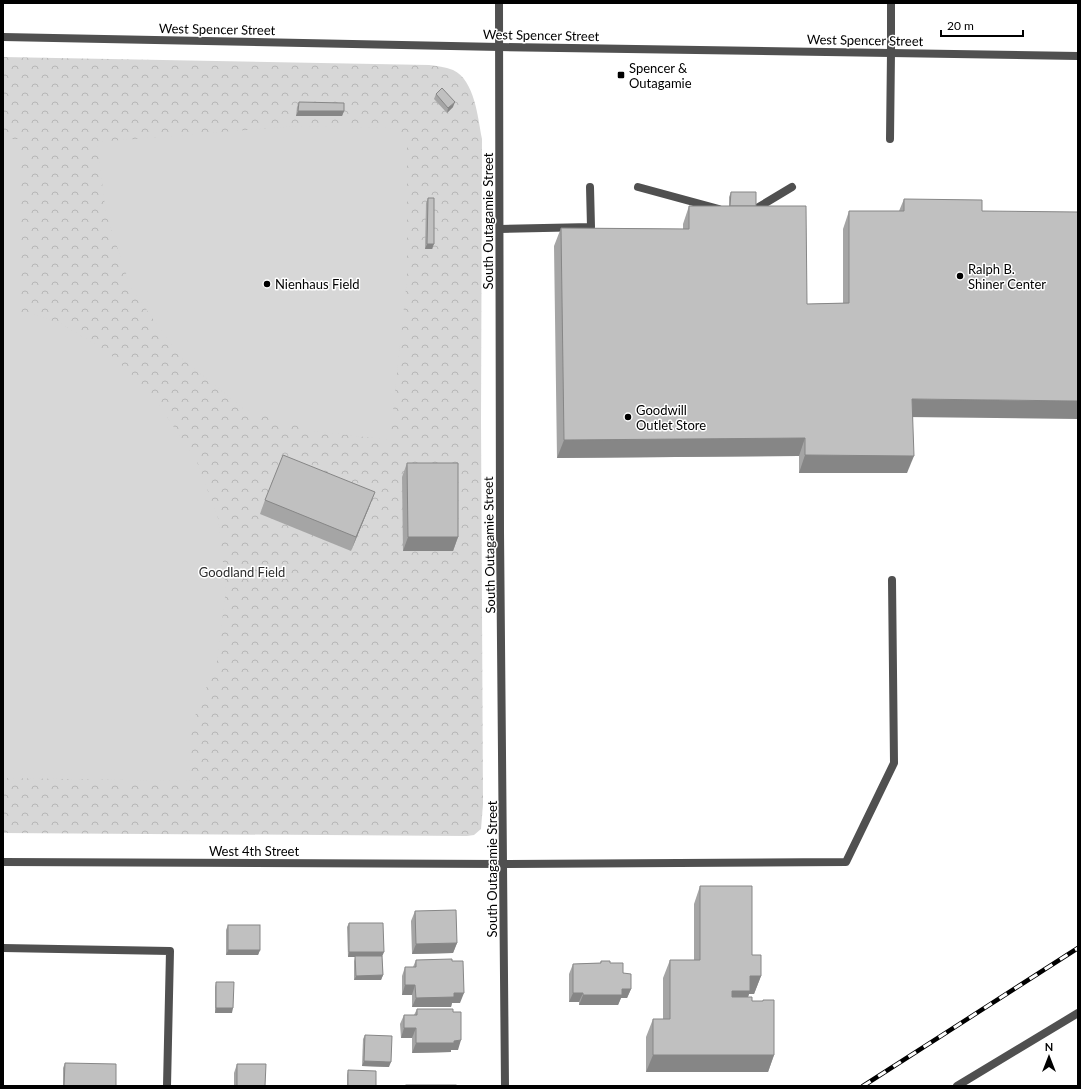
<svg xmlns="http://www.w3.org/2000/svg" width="1081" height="1089" font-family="Lato,sans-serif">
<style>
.park{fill:url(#park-crowns)}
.pitch{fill:#d7d7d7}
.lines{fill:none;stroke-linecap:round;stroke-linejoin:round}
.service{stroke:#505050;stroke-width:8}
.minor{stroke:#505050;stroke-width:8}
.tertiary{stroke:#505050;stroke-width:8}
.rail-casing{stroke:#000;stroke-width:4.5}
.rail{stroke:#fff;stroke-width:3;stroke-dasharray:9;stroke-linecap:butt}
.wall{fill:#a5a5a5}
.shaded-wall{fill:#868686}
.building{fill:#c0c0c0;stroke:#868686}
.poi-dot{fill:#000;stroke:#fff;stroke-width:1.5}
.labels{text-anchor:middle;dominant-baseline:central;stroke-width:3;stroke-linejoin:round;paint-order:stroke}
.street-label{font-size:13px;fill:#000;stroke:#fff}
.poi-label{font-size:13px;fill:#000;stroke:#fff;text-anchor:start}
.park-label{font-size:13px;fill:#2e2e2e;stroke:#fff}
</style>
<defs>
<pattern id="park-crowns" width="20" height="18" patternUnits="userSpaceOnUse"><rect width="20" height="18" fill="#d7d7d7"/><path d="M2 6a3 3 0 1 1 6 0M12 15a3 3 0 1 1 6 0" fill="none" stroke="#b7b7b7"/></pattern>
</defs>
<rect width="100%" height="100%" fill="#fff"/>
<!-- park -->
<path class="park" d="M3,57L429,65C437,66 445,67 453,70C475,80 478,119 482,139L481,421L483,804L481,829L474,835L467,836L3,833Z"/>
<!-- pitch -->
<g class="pitch">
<path d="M297,126L390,128L407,147V279L390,440L314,431L244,409L181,358L131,288L106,214L97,142Z"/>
<path d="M3,139H21V313L32,314L62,324L109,353L152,394L197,462L218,518L226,589L217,661L191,726V781L3,778Z"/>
</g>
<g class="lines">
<!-- service -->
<g class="service">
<path d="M890,139L891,52"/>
<path d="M638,187L719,209"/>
<path d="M752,211L792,187"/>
<path d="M500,229L591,227L590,187"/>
<path d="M504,864L846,862L894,763L892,580"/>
<path d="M3,948L170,951L167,1086"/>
</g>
<!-- minor -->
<g class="minor">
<path d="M499,3L500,532L505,1086"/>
<path d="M891,52V3"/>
<path d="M3,862L504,864"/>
<path d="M957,1086L1078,1013"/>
</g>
<!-- tertiary -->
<path class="tertiary" d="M3,37L500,47L1078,56"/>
<!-- rail casing -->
<g class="rail-casing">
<path id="rail" d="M863,1086L1078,948"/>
</g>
<!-- rail -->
<use href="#rail" class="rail"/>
</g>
<!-- wall -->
<g class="wall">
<path d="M436,94L453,107L447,113L434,99Z"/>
<path d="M299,102L344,111L342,116H296L297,107Z"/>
<path d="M731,192L756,206L807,304L843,303V229L849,211H899L904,199L913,417L907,473H799V456L557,458L554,246L561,228L683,229V224L689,206H729V197Z"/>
<path d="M428,198L432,249H425L426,203Z"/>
<path d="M407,463L458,537L453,551H403L402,477Z"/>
<path d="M265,500L370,505L351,551L260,514Z"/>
<path d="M700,886L752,955L761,976L754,994H749L748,997L752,1001H763V1000L774,1055L768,1072H646V1037L653,1019H663V978L670,960H694V904Z"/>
<path d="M415,911L457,943L453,953L412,954L411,921Z"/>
<path d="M349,923L382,956L383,975L381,980H354V961L355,957H348L347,927Z"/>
<path d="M228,925L260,950L258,955H226V930Z"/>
<path d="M416,960L460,1003H452L451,1007H412V995H402V976L405,967H413Z"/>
<path d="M601,961L610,963L623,973L631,989L627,998H621L618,1005H579V1002H569V974L573,964L600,963Z"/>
<path d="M216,982L232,1013H215V987Z"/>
<path d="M417,1009L453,1012L458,1050H451V1052L412,1053V1038H401L400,1024L404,1015H414Z"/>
<path d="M365,1035L389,1067L362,1066L363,1039Z"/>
<path d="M65,1063L116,1086H63V1068Z"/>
<path d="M237,1064L265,1086H234V1073Z"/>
<path d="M348,1070L376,1086H347V1075Z"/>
</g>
<!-- shaded-wall -->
<g class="shaded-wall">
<path d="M455,102L453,107L447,113L448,108Z"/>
<path d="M298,111H344L342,116H296Z"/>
<path d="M427,244H434L432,249H425Z"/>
<path d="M912,399L1078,401V419L906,417Z"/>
<path d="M805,438L799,456L557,458L564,440Z"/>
<path d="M805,455L914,456L907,473H799Z"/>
<path d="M375,492L370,505L351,551L356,537Z"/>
<path d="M408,537H458L453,551H403Z"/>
<path d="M457,943L453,953L412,954L416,944Z"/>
<path d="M228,950H260L258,955H226Z"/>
<path d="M349,952H384L382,957H348Z"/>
<path d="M383,975L381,980H354L356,976Z"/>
<path d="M750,976H761L754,994H749L744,1009H726L732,991Z"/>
<path d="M405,985H415L412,995H402Z"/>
<path d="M622,989H631L627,998H621L618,1005H579L583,995Z"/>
<path d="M454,993H464L460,1003H452L451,1007H412L416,998Z"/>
<path d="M573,993H583L579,1002H569Z"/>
<path d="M216,1008H233L232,1013H215Z"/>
<path d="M404,1028H416L412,1038H401Z"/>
<path d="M461,1040L458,1050H451V1052L412,1053L416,1043Z"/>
<path d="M653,1055H774L768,1072H646Z"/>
<path d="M364,1061L391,1062L389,1067L362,1066Z"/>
</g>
<!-- building -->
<g class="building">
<path d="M442,88L455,102L448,108L436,94Z"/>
<path d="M299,102L344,103V111H298Z"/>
<path d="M731,192H756V206H730Z"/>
<path d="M428,198H434V244H427Z"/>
<path d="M904,199L982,200V211L1078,212V401L912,399L914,456L805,455V438L564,440L561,228L689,229V206H806L807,304L849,303V211H904Z"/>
<path d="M283,455L375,492L356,537L265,500Z"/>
<path d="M407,463H458V537H408Z"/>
<path d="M700,886H752V955H761V976H750V991H732V997H752V1001H763V1000H774V1055H653V1019H670V960H700Z"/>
<path d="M456,910L457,943L416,944L415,911Z"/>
<path d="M349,923H383L384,952H349Z"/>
<rect x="228" y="925" width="32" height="25"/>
<path d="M355,956H382L383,975L356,976Z"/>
<path d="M452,959V961H463L464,993H454V997L416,998L415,985H405V967H416V960Z"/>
<path d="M601,961H610V963H623V973L631,974V989H622V995H583V993H573V964L601,963Z"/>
<path d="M216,982H234L233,1008H216Z"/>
<path d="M417,1009H453V1012H461V1040L454,1041V1043H416V1028H404V1015H417Z"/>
<path d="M365,1035L392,1036L391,1062L364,1061Z"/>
<path d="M65,1063L116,1064V1086H64Z"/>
<path d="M237,1064H266L265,1086H237Z"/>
<path d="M348,1070L376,1071V1086H348Z"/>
<rect x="406" y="1085" width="50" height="1"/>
</g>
<!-- markers -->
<g class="poi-dot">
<rect x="617" y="71" width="8" height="8" rx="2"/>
<circle cx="960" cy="276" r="4"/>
<circle cx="267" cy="284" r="4"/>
<circle cx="628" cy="417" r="4"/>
</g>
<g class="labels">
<!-- street labels -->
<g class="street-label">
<text transform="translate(217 29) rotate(1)">West Spencer Street</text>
<text transform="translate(541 35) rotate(1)">West Spencer Street</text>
<text transform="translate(865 40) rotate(1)">West Spencer Street</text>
<text transform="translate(488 221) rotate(-90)">South Outagamie Street</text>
<text transform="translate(489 545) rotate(-91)">South Outagamie Street</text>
<text x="254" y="851">West 4th Street</text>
<text transform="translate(492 869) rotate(-90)">South Outagamie Street</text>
</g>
<!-- poi labels -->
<g class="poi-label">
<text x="629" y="68">Spencer &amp;<tspan x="629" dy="15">Outagamie</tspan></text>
<text x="968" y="269">Ralph B.<tspan x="968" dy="15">Shiner Center</tspan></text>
<text x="275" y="284">Nienhaus Field</text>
<text x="636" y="410">Goodwill<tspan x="636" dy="15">Outlet Store</tspan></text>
</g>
<!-- park labels -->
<g class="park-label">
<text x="242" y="572">Goodland Field</text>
</g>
</g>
<!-- border -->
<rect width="1081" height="1089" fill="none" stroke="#000000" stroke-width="8"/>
<!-- north arrow -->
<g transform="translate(1049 1057)" stroke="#ffffff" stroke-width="3" paint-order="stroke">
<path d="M0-3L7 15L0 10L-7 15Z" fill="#000000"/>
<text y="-6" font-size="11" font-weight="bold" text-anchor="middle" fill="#000000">N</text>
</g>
<!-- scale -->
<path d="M941 30v6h82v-6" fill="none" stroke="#000000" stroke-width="2"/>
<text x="947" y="30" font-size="12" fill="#000000" stroke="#ffffff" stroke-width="3" paint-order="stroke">20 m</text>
</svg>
